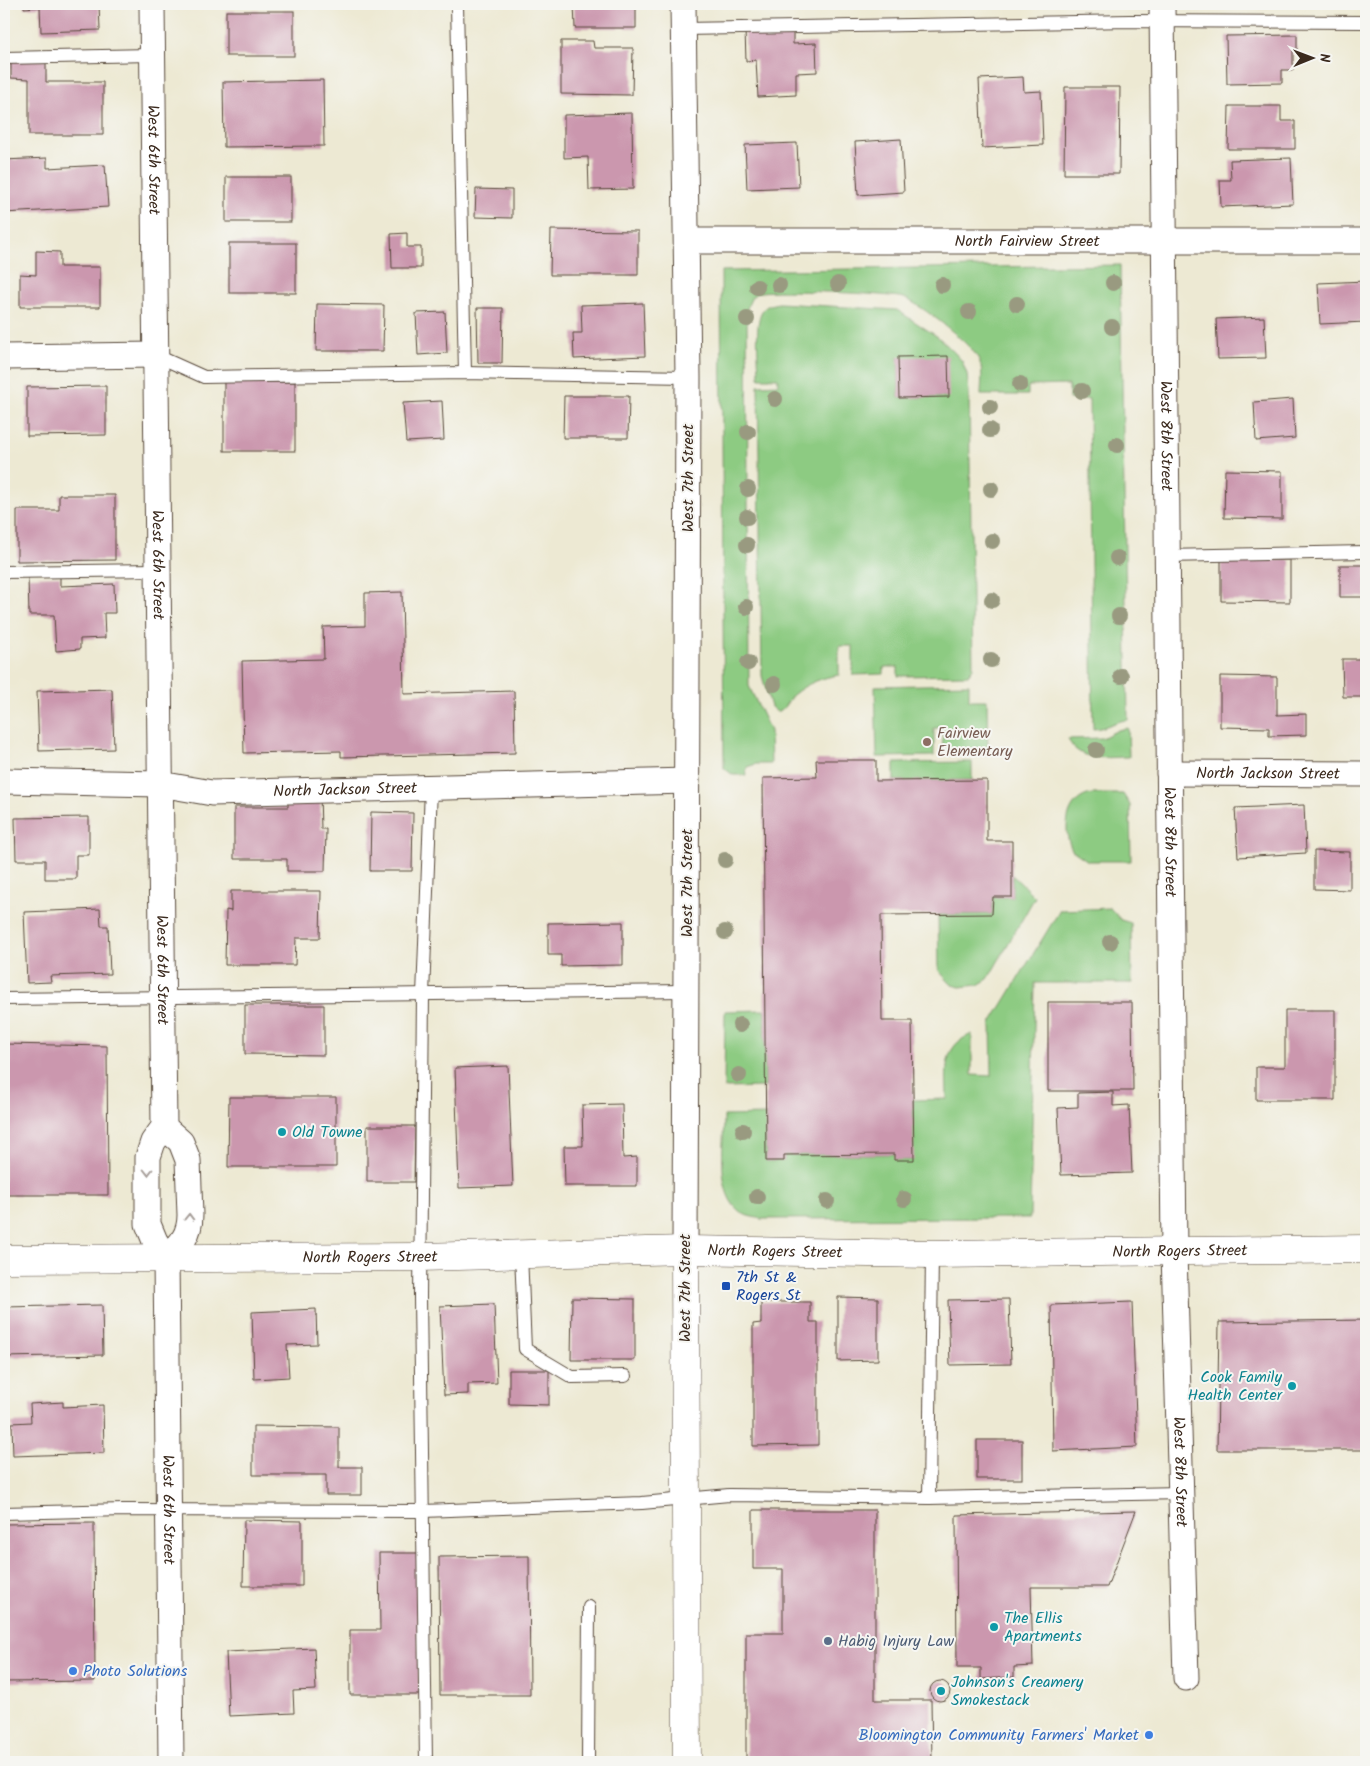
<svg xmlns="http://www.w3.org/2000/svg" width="1370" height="1766" font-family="Kalam,sans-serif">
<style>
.green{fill:#8dcb82;stroke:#647a50;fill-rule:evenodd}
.building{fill:#cb97ae}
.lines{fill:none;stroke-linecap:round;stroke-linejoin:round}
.service-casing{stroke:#564739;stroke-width:14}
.minor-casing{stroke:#564739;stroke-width:27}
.tertiary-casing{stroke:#564739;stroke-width:29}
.service{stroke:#fff;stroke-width:12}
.minor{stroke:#fff;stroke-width:25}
.tertiary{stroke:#fff;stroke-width:28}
.tree{fill:#999a80}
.oneway{stroke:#a79f9a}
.education-dot{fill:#8d6e63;stroke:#f6f6f2;stroke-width:2}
.culture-dot{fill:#0f9aa8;stroke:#f6f6f2;stroke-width:2}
.transit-dot{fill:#1a4fb4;stroke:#f6f6f2;stroke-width:2}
.service-dot{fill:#5c6f8a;stroke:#f6f6f2;stroke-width:2}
.shop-dot{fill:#3f7fe0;stroke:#f6f6f2;stroke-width:2}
.labels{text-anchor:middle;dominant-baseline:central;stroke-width:4;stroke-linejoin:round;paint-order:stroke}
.street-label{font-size:16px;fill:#3b2a1e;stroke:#f6f6f2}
.education-label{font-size:16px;fill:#785e54;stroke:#f6f6f2;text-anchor:start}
.culture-label{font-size:16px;fill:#0d838f;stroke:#f6f6f2;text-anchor:start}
.transit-label{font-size:16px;fill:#164399;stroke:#f6f6f2;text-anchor:start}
.service-label{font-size:16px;fill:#4e5e75;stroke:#f6f6f2;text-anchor:start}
.shop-label{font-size:16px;fill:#366cbe;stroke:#f6f6f2;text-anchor:start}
</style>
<rect width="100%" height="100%" fill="#f6f6f2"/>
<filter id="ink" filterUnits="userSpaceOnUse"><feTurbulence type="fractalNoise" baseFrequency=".02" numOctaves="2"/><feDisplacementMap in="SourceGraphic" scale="10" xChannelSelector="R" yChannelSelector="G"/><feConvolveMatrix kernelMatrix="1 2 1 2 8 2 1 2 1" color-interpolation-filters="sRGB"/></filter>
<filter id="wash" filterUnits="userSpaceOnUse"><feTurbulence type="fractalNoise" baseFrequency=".0096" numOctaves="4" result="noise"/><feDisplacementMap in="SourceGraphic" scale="20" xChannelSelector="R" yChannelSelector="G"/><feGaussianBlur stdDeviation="1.12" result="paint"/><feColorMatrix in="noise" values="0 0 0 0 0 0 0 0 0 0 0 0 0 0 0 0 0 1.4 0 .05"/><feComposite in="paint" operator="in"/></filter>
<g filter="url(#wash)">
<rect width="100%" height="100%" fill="#ede9d3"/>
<!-- green -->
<g class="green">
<path d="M1120,265L1128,720C1115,720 1106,729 1093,729L1089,399H1069V385L1028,386V395H981C981,384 984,368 978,358C970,343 920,304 904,298C892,294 766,288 757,293C751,296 749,303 747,309L749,686L770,731L771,764H756L747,767L746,775H733L724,768L721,271Z"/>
<path d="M779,303L897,310L938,337L953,351L962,361L967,374L969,392L973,668L968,675L898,676V667H884V674L853,675V646H839V675C823,677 806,684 794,694C787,700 786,709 777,712L771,707L762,676L758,385L778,384V378H759C759,362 754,324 762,311C766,305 773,304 779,303ZM898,357L948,397L899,398Z"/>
<path d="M969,684V700H987L988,754H943L942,728H934V756L877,757L875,686Z"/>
<path d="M1128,728L1129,757C1107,757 1079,763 1068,739L1102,738L1118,730Z"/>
<path d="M972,762V780L894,781V763Z"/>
<path d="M1092,794H1123L1130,805L1131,861H1088L1072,850C1062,830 1066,798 1092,794Z"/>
<path d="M1012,875L1035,897L988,979L978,985L960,987L952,985L939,971L938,915L992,914L993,897H1012Z"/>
<path d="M1110,908L1121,920L1131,923L1132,983H1035L1030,1218L761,1219C755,1217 747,1217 742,1213C715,1196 724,1144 724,1116L766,1115V1161H784V1155L894,1154L895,1160H913V1100L947,1099C947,1072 941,1046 972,1034V1075L992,1076L991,1023L1060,910Z"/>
<path d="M765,1010V1087L724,1088L725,1011Z"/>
</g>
<g id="blocks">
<!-- building -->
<g class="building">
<path d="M24,4H99L100,30L41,32L40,7L24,8Z"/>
<path d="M574,4H636V28H575Z"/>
<rect x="226" y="11" width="68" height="45"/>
<path d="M793,28V44L816,43L817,72L796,73V95L758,97L756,60L746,61L745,30Z"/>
<path d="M1297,35V50H1293V70H1282V83L1227,84L1226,36Z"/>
<path d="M561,41H593L594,48H633L632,95L561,94Z"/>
<path d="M11,59L46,60V82H103V135H29V79L11,78Z"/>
<path d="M1023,77L1024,92L1041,91L1043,145L982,148L979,79Z"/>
<path d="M323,80L324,146L224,147L223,82Z"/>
<path d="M1065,87H1120L1119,174H1064Z"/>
<path d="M1229,106H1281V121H1295V149H1228Z"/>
<path d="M632,113L633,189L589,190L588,157L564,158V115Z"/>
<path d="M901,139L904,192L858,195L855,142Z"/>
<path d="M797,143L799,187L747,189L745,145Z"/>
<path d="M47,158V168L105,165L108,207L4,213V160Z"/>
<path d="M1291,158L1293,204L1221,207L1220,180H1231L1230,160Z"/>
<rect x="226" y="177" width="65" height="45"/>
<path d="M476,189L512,190V218L475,217Z"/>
<path d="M551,230L638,231V275H550Z"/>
<path d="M407,233V247H421V268H392L391,234Z"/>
<rect x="229" y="243" width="67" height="50"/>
<path d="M36,251L60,252V267H100V307H20V274L36,275Z"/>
<path d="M1366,281V322L1320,324L1318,283Z"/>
<path d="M643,303L645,356L574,359L573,333H582L581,305Z"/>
<path d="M317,304L384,305L383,351H316Z"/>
<path d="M477,308H503L502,363H478Z"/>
<path d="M445,312L447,353L418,355L416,313Z"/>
<path d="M1264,317L1266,358L1218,359L1216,319Z"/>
<path d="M948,356L949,397L899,398L898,357Z"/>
<rect x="224" y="382" width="71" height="69"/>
<path d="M106,386V435L27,436V387Z"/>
<path d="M564,396H629L628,438H563Z"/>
<path d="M1293,399L1295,438L1256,441L1254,402Z"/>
<path d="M442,401L444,440L406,442L403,403Z"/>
<path d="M1225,470L1282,471V519L1224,518Z"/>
<path d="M59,495H115V560L17,561V510H59Z"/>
<path d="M1221,560H1290V602L1221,601Z"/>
<rect x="1340" y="565" width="26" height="32"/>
<path d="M60,576V586L114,584L115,613H104L105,638L80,639V649L56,651L54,615H29L28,577Z"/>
<path d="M402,592L404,694L514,691L515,753L341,757V751L244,753L242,661L324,659L323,627L365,626V593Z"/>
<path d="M1342,659H1366V697H1343Z"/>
<path d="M1220,676L1277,677V715L1306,714V735L1269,736V728L1220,727Z"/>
<path d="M112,689L114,749L39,751L37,691Z"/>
<path d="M816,760H876V781L987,780V841H1012V897H993L992,914L881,915L882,1021H912L914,1160H894V1154L784,1155V1161H766L763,778L817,777Z"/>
<path d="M288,794H320L321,829H326L325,871H287V859H234V807H288Z"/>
<path d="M1304,805L1306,853L1238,857L1235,808Z"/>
<path d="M371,812L413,813L412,871H370Z"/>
<path d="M89,817V855H76V879H45V860H16L15,818Z"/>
<path d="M1314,851L1350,852V890L1314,889Z"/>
<path d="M231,891H321L320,938H296L295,965H225L226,910L231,911Z"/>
<path d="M100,909L101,926H108L110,974L50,976L51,982L27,983L24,912Z"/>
<path d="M623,922V965L561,966V955H548V923Z"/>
<path d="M1048,1002H1132L1133,1091H1048Z"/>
<path d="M245,1005H324V1055L245,1054Z"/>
<path d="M1285,1010H1335V1100H1256V1067H1285Z"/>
<path d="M4,1044L107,1046L108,1195H4Z"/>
<path d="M508,1066L513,1186L459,1188L455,1068Z"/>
<path d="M1113,1092V1106L1129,1105L1132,1173L1061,1175L1058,1108L1078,1107V1093Z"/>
<path d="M229,1097H336V1167H228Z"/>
<path d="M622,1104L623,1158L637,1157V1186H565L564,1146H583L582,1105Z"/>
<path d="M367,1126H415L414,1182H367Z"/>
<path d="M838,1297L878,1298V1360L838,1361Z"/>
<path d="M572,1298L635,1299V1360H571Z"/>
<path d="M1009,1299L1011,1364L950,1365L948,1300Z"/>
<path d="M761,1302H810V1322H818V1445L753,1446V1324L761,1323Z"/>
<path d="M1132,1302L1137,1447L1053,1451L1051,1305Z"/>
<path d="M494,1304L497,1383L468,1384V1394L444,1395L440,1306Z"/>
<path d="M102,1305L103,1355L4,1357V1307Z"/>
<path d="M316,1309L317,1344L287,1345L289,1377L254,1379L252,1312Z"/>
<path d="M1366,1320V1450H1217L1219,1322Z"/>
<path d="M509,1370H549V1405L509,1404Z"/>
<path d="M63,1402V1407L103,1405L104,1453L13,1456L12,1423L31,1422L30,1404Z"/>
<path d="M253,1426L339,1427V1467H362V1495H326V1475H253Z"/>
<rect x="977" y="1440" width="45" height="39"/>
<path d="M753,1510H875V1700H931L932,1762H746V1633H783V1569H753Z"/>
<path d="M1136,1511L1107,1587H1031L1033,1666L1014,1667V1677L981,1679V1668H957L956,1515Z"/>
<path d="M244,1520L302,1521V1586H243Z"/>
<path d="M94,1523L95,1681L4,1682V1524Z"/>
<path d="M379,1553H418L419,1695H350V1630H380Z"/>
<path d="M529,1556L530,1695H440L439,1557Z"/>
<path d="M314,1648L316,1690L293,1691L294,1713L229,1716L226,1652Z"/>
<circle cx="940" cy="1691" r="10"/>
</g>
</g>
</g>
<g filter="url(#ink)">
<use href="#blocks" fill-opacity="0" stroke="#564739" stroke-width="1"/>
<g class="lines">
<!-- service casing -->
<g class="service-casing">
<g id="service">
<path d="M457,4L465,373"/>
<path d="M683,29L1130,21L1366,22"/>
<path d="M4,58L151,55"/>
<path d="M155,355L204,377L465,373L688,377"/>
<path d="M1165,556L1366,552"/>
<path d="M4,572L157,570"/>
<path d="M4,999L686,991"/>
<path d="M521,1254L525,1349L572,1377L625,1376"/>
<path d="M929,1498L932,1254"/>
<path d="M4,1513L124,1510L423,1511L642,1503L729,1495L929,1498L1181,1493"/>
<path d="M426,1762L420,1297L423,995L431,788"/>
<path d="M588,1762L589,1607"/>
</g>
</g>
<!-- minor casing -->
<g class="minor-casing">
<g id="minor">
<path id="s1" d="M152,4L164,1127L153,1142L148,1157V1224L155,1241L166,1257L171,1762"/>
<path d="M683,4L688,377L685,1250"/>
<path id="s2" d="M1162,4L1174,1252L1186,1678"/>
<path id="s3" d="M687,241H1366"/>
<path d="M4,357L155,355"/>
<path id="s4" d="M1169,773L1366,774"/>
<path id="s5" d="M4,781L160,784L212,793L687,781"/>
<path d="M164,1127L181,1142L188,1160L190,1215C190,1235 181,1245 166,1257"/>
</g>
</g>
<!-- tertiary casing -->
<g class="tertiary-casing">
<g id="tertiary">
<path d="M685,1250L687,1762"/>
<path id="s6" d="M4,1259L420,1257L685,1250L932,1254L1366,1249"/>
</g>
</g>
<!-- service -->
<use href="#service" class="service"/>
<!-- minor -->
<use href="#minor" class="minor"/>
<!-- tertiary -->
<use href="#tertiary" class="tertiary"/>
</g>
<!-- trees -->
<g class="tree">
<circle cx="1113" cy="283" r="8"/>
<circle cx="838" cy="284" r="8"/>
<circle cx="779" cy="285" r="8"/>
<circle cx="942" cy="285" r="8"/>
<circle cx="757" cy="287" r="8"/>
<circle cx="1017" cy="304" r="8"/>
<circle cx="969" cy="312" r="8"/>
<circle cx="747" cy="319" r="8"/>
<circle cx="1112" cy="327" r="8"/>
<circle cx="1020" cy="384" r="8"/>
<circle cx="1082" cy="391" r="8"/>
<circle cx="775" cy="399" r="8"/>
<circle cx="990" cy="407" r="8"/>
<circle cx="990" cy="430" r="8"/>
<circle cx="748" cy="432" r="8"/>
<circle cx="1117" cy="445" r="8"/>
<circle cx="748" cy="489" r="8"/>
<circle cx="991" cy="489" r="8"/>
<circle cx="747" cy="517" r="8"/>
<circle cx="992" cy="541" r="8"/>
<circle cx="747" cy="545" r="8"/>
<circle cx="1117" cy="558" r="8"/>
<circle cx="992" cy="600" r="8"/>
<circle cx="746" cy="607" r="8"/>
<circle cx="1119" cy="616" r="8"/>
<circle cx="991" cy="660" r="8"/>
<circle cx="748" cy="663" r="8"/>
<circle cx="1121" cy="676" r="8"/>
<circle cx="774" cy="684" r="8"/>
<circle cx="1096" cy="750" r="8"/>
<circle cx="725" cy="860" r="8"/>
<circle cx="725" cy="932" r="8"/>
<circle cx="1110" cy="942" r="8"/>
<circle cx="740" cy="1025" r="8"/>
<circle cx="739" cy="1075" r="8"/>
<circle cx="743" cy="1131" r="8"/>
<circle cx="757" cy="1197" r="8"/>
<circle cx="904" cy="1199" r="8"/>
<circle cx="827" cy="1201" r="8"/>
</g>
<!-- one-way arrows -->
<defs><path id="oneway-chevron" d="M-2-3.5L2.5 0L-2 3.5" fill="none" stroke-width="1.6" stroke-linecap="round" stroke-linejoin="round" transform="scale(1.25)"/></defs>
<g class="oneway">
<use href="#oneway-chevron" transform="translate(148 1172) rotate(90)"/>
<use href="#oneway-chevron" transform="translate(189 1217) rotate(-89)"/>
</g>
</g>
<!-- markers -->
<circle class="education-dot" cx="927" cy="742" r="5"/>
<g class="culture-dot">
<circle cx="282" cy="1132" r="5"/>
<circle cx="1292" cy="1386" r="5"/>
<circle cx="994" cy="1627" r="5"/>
<circle cx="941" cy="1691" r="5"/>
</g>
<rect class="transit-dot" x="721" y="1281" width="10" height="10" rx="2.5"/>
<circle class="service-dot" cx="828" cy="1641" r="5"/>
<g class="shop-dot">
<circle cx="73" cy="1671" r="5"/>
<circle cx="1149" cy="1735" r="5"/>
</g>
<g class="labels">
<!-- street labels -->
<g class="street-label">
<text stroke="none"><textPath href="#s1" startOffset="156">West 6th Street</textPath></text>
<text stroke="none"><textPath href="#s3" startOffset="340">North Fairview Street</textPath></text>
<text stroke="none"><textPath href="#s2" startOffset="432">West 8th Street</textPath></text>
<text transform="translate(688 478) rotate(-90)">West 7th Street</text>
<text stroke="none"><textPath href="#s1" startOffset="561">West 6th Street</textPath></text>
<text stroke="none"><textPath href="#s4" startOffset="99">North Jackson Street</textPath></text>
<text stroke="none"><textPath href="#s5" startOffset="342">North Jackson Street</textPath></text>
<text stroke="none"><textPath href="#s2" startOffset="838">West 8th Street</textPath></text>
<text transform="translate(687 883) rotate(-90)">West 7th Street</text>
<text stroke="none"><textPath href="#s1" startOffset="966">West 6th Street</textPath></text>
<text stroke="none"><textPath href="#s6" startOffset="1176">North Rogers Street</textPath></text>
<text stroke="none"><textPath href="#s6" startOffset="771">North Rogers Street</textPath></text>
<text stroke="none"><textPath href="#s6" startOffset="366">North Rogers Street</textPath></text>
<text transform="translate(685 1288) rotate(-90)">West 7th Street</text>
<text stroke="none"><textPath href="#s2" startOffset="1468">West 8th Street</textPath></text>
<text stroke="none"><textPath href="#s1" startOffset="1515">West 6th Street</textPath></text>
</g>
<!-- education labels -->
<g class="education-label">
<text x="937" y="733">Fairview<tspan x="937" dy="18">Elementary</tspan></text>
</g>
<!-- culture labels -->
<g class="culture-label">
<text x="292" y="1132">Old Towne</text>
<text x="1282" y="1377" text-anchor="end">Cook Family<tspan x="1282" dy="18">Health Center</tspan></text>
<text x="1004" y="1618">The Ellis<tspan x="1004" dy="18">Apartments</tspan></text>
<text x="951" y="1682">Johnson's Creamery<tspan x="951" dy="18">Smokestack</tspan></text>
</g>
<!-- transit labels -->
<g class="transit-label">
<text x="736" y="1277">7th St &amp;<tspan x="736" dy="18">Rogers St</tspan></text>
</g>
<!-- service labels -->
<g class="service-label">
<text x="838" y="1641">Habig Injury Law</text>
</g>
<!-- shop labels -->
<g class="shop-label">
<text x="83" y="1671">Photo Solutions</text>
<text x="1139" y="1735" text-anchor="end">Bloomington Community Farmers' Market</text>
</g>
</g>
<!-- margin -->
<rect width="1370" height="1766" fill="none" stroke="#f6f6f2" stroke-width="20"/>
<!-- north arrow -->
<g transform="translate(1312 58) rotate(89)" stroke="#f6f6f2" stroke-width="4" paint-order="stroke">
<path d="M0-4L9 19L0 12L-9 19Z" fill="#3b2a1e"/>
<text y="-8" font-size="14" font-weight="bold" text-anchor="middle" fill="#3b2a1e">N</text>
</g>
</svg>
